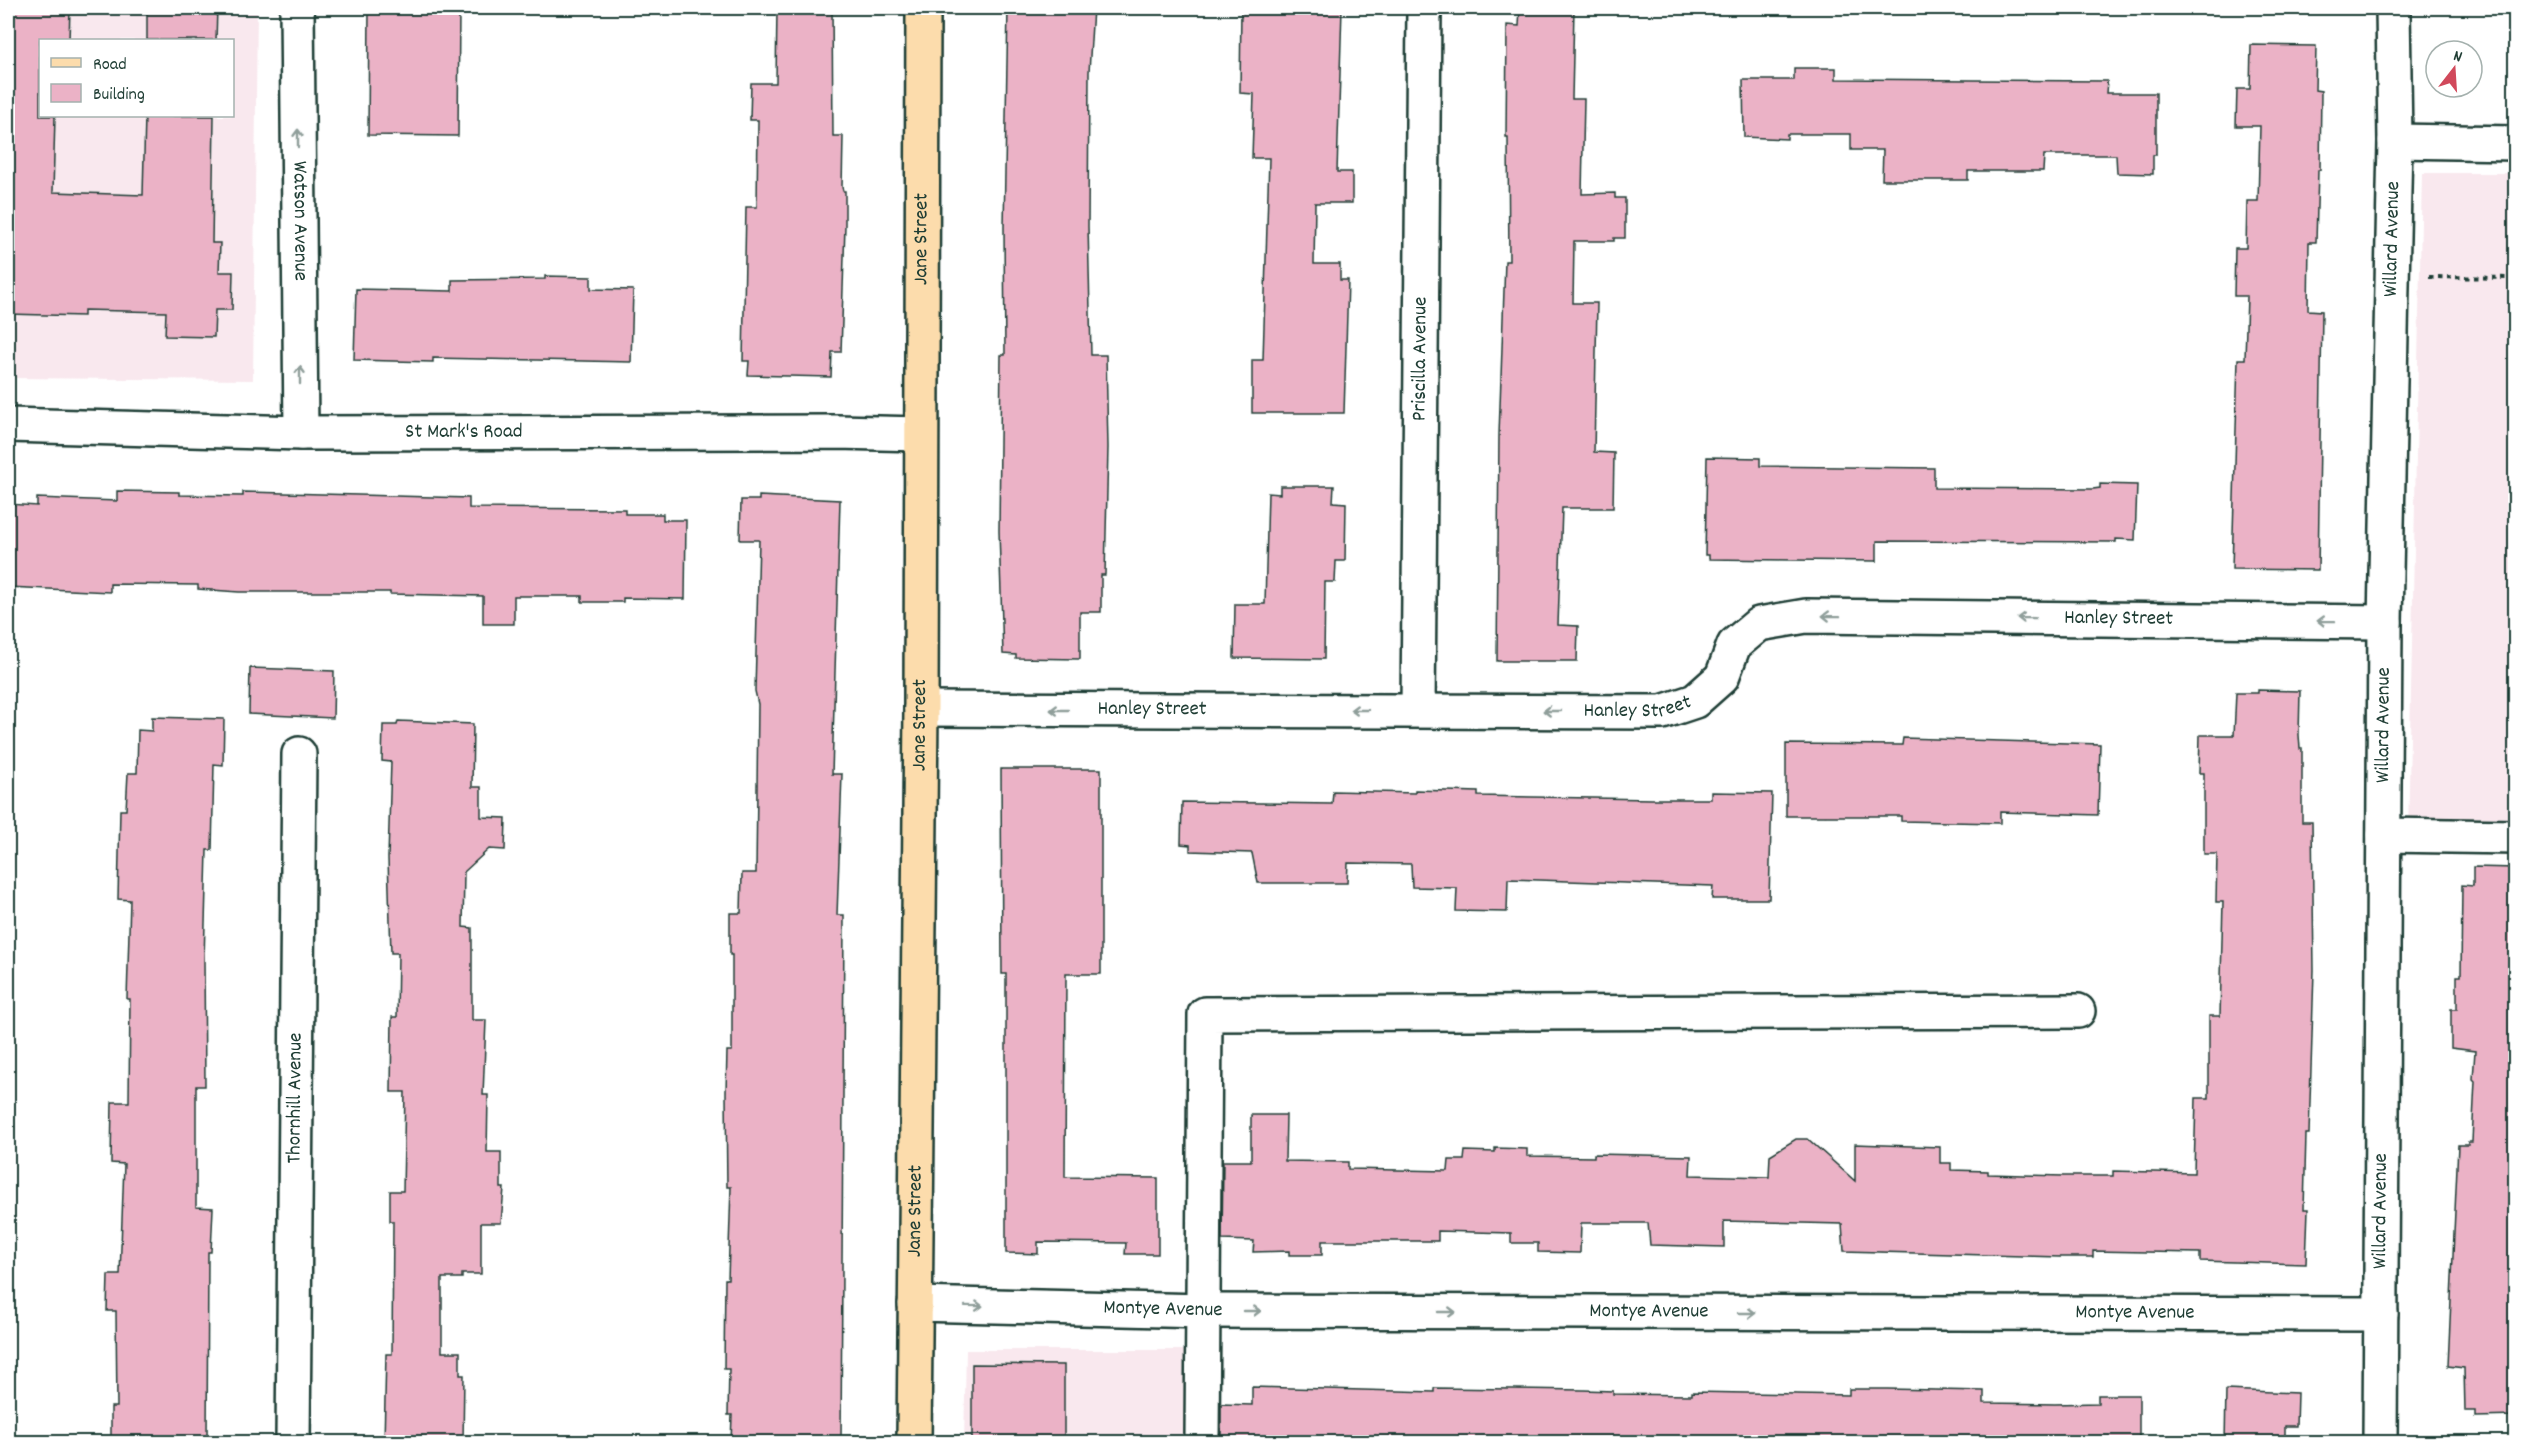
<svg xmlns="http://www.w3.org/2000/svg" width="2523" height="1450" font-family="Dekko,sans-serif">
<style>
.built{fill:#f9e8ee;fill-rule:evenodd}
.building{fill:#ebb2c6;stroke:#1f3d34;stroke-width:1.5}
.lines{fill:none;stroke-linecap:round;stroke-linejoin:round}
.minor-casing{stroke:#1f3d34;stroke-width:38}
.major-casing{stroke:#1f3d34;stroke-width:38}
.path{stroke:#1f3d34;stroke-width:4;stroke-dasharray:4.5 4.5;stroke-linecap:butt}
.minor{stroke:#fff;stroke-width:33}
.major{stroke:#fcdcac;stroke-width:33}
.oneway{stroke:#8f9e9a}
.labels{text-anchor:middle;dominant-baseline:central;stroke-width:5;stroke-linejoin:round;paint-order:stroke}
.street-label{font-size:21px;fill:#1f3d34;stroke:#fff}
</style>
<rect width="100%" height="100%" fill="#fff"/>
<filter id="ink" filterUnits="userSpaceOnUse"><feTurbulence type="fractalNoise" baseFrequency=".0167" numOctaves="2"/><feDisplacementMap in="SourceGraphic" scale="12" xChannelSelector="R" yChannelSelector="G"/><feConvolveMatrix kernelMatrix="1 2 1 2 8 2 1 2 1" color-interpolation-filters="sRGB"/></filter>
<g filter="url(#ink)">
<!-- built -->
<g class="built">
<path d="M8,8H257L253,380L8,378ZM40,40H232V116H40Z"/>
<path d="M2422,173H2515V831L2408,833Z"/>
<path d="M966,1350H1201V1442H964Z"/>
</g>
<!-- building -->
<g class="building">
<path d="M8,8H70L69,40H40V116H55L53,192L143,195L145,116H214L212,243H220L219,272H233L232,310H215L214,337L165,336L166,312L84,310V316L8,314Z"/>
<path d="M147,8H217L216,40H147Z"/>
<path d="M369,8H459L458,136L368,135Z"/>
<path d="M777,8H832L833,136H843L842,187L843,191H845V225L841,352H832L831,377L748,375L749,361H743L746,207H757L758,120H750L751,83H776Z"/>
<path d="M1008,8H1093L1089,72L1088,226L1091,355H1106L1108,447L1105,575H1101V612H1080V659L1016,658V655L1003,654L999,531L1001,355H1005L1004,227Z"/>
<path d="M1241,8H1342L1337,172H1352V203H1315L1314,264H1340V280H1348L1344,413H1252V360H1263L1269,158H1252L1254,94L1240,93Z"/>
<path d="M1520,8H1574L1572,99H1584L1582,194L1615,193V198H1625V238H1614V241H1574L1573,303H1597L1594,452L1614,453L1613,508H1562L1558,625L1578,626L1577,661H1497L1499,435L1505,261H1509L1508,137H1506L1507,25L1519,26Z"/>
<path d="M2251,45L2316,46L2315,90L2321,91L2320,170H2318L2316,242H2309L2308,310L2322,311L2318,570L2232,569L2238,359H2245L2247,296H2234L2235,248H2246L2247,201H2258L2260,126H2236L2237,89H2250Z"/>
<path d="M1794,68H1836V79L2107,81L2106,93H2156V155H2153V174L2117,173L2116,155H2044L2043,171H1968V180H1882L1883,150H1851V134H1787V139L1744,137L1743,80H1794Z"/>
<path d="M545,276L591,277V289L633,290L631,362L433,358V362L354,360L356,289L452,291V280L545,279Z"/>
<path d="M1707,457L1760,458V466L1934,468V488L2093,489L2100,488V484L2137,485L2135,540L2116,539V542L1877,541V561L1709,559V555H1705Z"/>
<path d="M1280,486H1334L1333,502L1346,503L1345,561H1336L1335,582H1325L1324,659L1234,658L1235,604H1265L1268,493L1280,494Z"/>
<path d="M117,491L179,492V495L243,496V492L469,498V508L625,509V514H663V520H686L685,599L623,598V602H582V596H514V624H483V596L390,594V592H239L198,589V585L110,584V592L8,587V504L37,506V498L117,501Z"/>
<path d="M759,496L840,500L832,774H842L837,915H844L841,1443H731L732,1415H728L729,1369H724L725,1279H728L731,1187H727L726,1093L727,1051H732V955H730V913H741L742,873H756L758,704L755,691L759,540H740L741,500H759Z"/>
<path d="M250,668L334,671L333,718L249,714Z"/>
<path d="M2258,690L2300,691L2299,735L2300,749H2302V822H2312L2314,970L2309,1134H2306L2304,1209H2308L2306,1264L2200,1261V1253L2093,1251V1257H2060L1844,1251L1842,1224L1724,1221V1247L1650,1245L1648,1223H1581L1580,1253L1538,1252V1243H1511V1233L1438,1231V1241H1322V1255H1289V1251L1253,1252L1254,1241L1222,1240L1223,1161H1251V1115H1286L1285,1161L1348,1162V1169L1448,1171L1449,1160H1464L1465,1151L1495,1152V1148L1527,1149V1156L1594,1157V1154L1691,1156L1690,1175L1769,1177L1770,1155L1796,1139H1808L1855,1181V1144L1940,1147V1163H1951V1170L1988,1171V1174L2063,1176H2113V1171L2194,1173L2196,1098H2209V1016H2220L2223,902H2216L2217,854H2204V773H2199L2200,735H2234L2236,693H2258Z"/>
<path d="M152,717L224,719L223,765L214,764L212,850H207L204,960L205,1086H196V1207L213,1208L211,1252H208L207,1443H111V1407H117L116,1311H107L108,1275H120L124,1164L111,1163L112,1102H129L130,999H127L130,900L118,899L120,810H126L128,773H137L138,730L152,731Z"/>
<path d="M398,721L473,724L472,787H481V817L506,818L505,850L489,849L464,872L463,927L472,928V1020H486L483,1095H488L487,1152H501V1188H504L501,1223H481V1274H462V1278H442V1352H460V1375H464L463,1443H384L386,1354H392L393,1221H390V1191H403L405,1092H391L392,1017H397L398,953H391L388,858L391,762L382,761L383,725H397Z"/>
<path d="M1903,738L2100,744L2098,815L2000,812V823L1901,821V816H1786V744L1902,745Z"/>
<path d="M1001,769H1101V974H1066L1065,1177L1158,1178V1254H1125L1126,1243L1038,1242V1254L1006,1253V974H1002Z"/>
<path d="M1415,790L1478,792V796L1652,799H1711V792L1772,793L1769,899H1712L1713,886L1508,879L1507,912L1456,911L1457,888L1412,887L1411,864L1348,863L1347,883H1258L1252,853L1190,851V845L1181,844L1182,802L1332,804L1333,791L1415,793Z"/>
<path d="M2473,867L2516,868V1416L2475,1417V1411H2465L2464,1368L2448,1366L2458,1145H2468V1142H2472L2475,1081L2473,1079L2475,1051L2451,1048V1009H2457V976H2461L2462,885L2473,886Z"/>
<path d="M972,1364L1064,1365V1443H972Z"/>
<path d="M1252,1387L1434,1392V1388L1583,1390L1613,1391V1394L1692,1395V1392L1849,1395V1389H1887L1984,1391V1403L2055,1404L2098,1403V1395H2139V1443H1221V1404L1252,1405Z"/>
<path d="M2226,1390L2297,1393L2296,1426H2285V1443H2225Z"/>
</g>
<g class="lines">
<!-- minor casing -->
<g class="minor-casing">
<g id="minor">
<path id="s1" d="M297,8L301,433"/>
<path d="M2395,141L2516,143"/>
<path id="s2" d="M8,425L301,433L837,432L921,434"/>
<path id="s3" d="M921,709L1662,712L1695,701L1722,677L1734,645L1759,624L1806,616L2385,622"/>
<path id="s4" d="M1418,710L1424,8"/>
<path d="M2384,835L2516,837"/>
<path id="s5" d="M915,1304L1204,1311L2381,1314"/>
<path id="s6" d="M293,1442L299,754"/>
<path d="M1202,1442L1205,1014L2078,1011"/>
<path id="s7" d="M2380,1442L2385,622L2395,141L2393,8"/>
</g>
</g>
<!-- major casing -->
<g class="major-casing">
<g id="major">
<path id="s8" d="M914,1442L921,709L923,8"/>
</g>
</g>
<!-- path -->
<path class="path" d="M2429,277L2516,278"/>
<!-- minor -->
<use href="#minor" class="minor"/>
<!-- major -->
<use href="#major" class="major"/>
</g>
<!-- one-way arrows -->
<defs><path id="oneway-shaft" d="M-6 0H5M1.5-3L5.5 0L1.5 3" fill="none" stroke-width="1.6" stroke-linecap="round" stroke-linejoin="round" transform="scale(1.5)"/></defs>
<g class="oneway">
<use href="#oneway-shaft" transform="translate(298 138) rotate(-90)"/>
<use href="#oneway-shaft" transform="translate(300 375) rotate(-90)"/>
<use href="#oneway-shaft" transform="translate(1831 616) rotate(-179)"/>
<use href="#oneway-shaft" transform="translate(2026 618) rotate(-179)"/>
<use href="#oneway-shaft" transform="translate(2326 621) rotate(-179)"/>
<use href="#oneway-shaft" transform="translate(1059 710) rotate(-180)"/>
<use href="#oneway-shaft" transform="translate(1359 710) rotate(-180)"/>
<use href="#oneway-shaft" transform="translate(1552 711) rotate(-180)"/>
<use href="#oneway-shaft" transform="translate(974 1306) rotate(1)"/>
<use href="#oneway-shaft" transform="translate(1252 1311)"/>
<use href="#oneway-shaft" transform="translate(1447 1312)"/>
<use href="#oneway-shaft" transform="translate(1747 1313)"/>
</g>
</g>
<g class="labels">
<!-- street labels -->
<g class="street-label">
<text stroke="none"><textPath href="#s1" startOffset="213">Watson Avenue</textPath></text>
<text stroke="none"><textPath href="#s8" startOffset="1203">Jane Street</textPath></text>
<text stroke="none"><textPath href="#s7" startOffset="1203">Willard Avenue</textPath></text>
<text stroke="none"><textPath href="#s4" startOffset="351">Priscilla Avenue</textPath></text>
<text stroke="none"><textPath href="#s2" startOffset="456">St Mark's Road</textPath></text>
<text stroke="none"><textPath href="#s3" startOffset="1239">Hanley Street</textPath></text>
<text stroke="none"><textPath href="#s3" startOffset="717">Hanley Street</textPath></text>
<text stroke="none"><textPath href="#s3" startOffset="231">Hanley Street</textPath></text>
<text stroke="none"><textPath href="#s8" startOffset="717">Jane Street</textPath></text>
<text stroke="none"><textPath href="#s7" startOffset="717">Willard Avenue</textPath></text>
<text stroke="none"><textPath href="#s6" startOffset="344">Thornhill Avenue</textPath></text>
<text stroke="none"><textPath href="#s8" startOffset="231">Jane Street</textPath></text>
<text stroke="none"><textPath href="#s7" startOffset="231">Willard Avenue</textPath></text>
<text stroke="none"><textPath href="#s5" startOffset="248">Montye Avenue</textPath></text>
<text stroke="none"><textPath href="#s5" startOffset="734">Montye Avenue</textPath></text>
<text stroke="none"><textPath href="#s5" startOffset="1220">Montye Avenue</textPath></text>
</g>
</g>
<!-- margin -->
<rect width="2523" height="1450" fill="none" stroke="#fff" stroke-width="30"/>
<rect x="15" y="15" width="2493" height="1420" fill="none" stroke="#1f3d34" stroke-width="2" filter="url(#ink)"/>
<!-- legend -->
<rect x="39" y="39" width="195" height="78" fill="#ffffff" stroke="#a5b1ae" stroke-width="1.5"/>
<rect x="51" y="58" width="30" height="9" fill="#fcdcac" stroke="#a5b1ae" stroke-width="1.5"/>
<text x="93" y="69" font-size="18" fill="#1f3d34">Road</text>
<rect x="51" y="84" width="30" height="18" fill="#ebb2c6" stroke="#a5b1ae" stroke-width="1.5"/>
<text x="93" y="99" font-size="18" fill="#1f3d34">Building</text>
<!-- north arrow -->
<g transform="translate(2454 69) rotate(17)"><circle r="28" fill="#ffffff" stroke="#a5b1ae" stroke-width="1.5"/>
<path d="M0-4.5L10 22L0 15L-10 22Z" fill="#d1495b"/>
<text y="-9" font-size="16" font-weight="bold" text-anchor="middle" fill="#1f3d34">N</text>
</g>
</svg>
